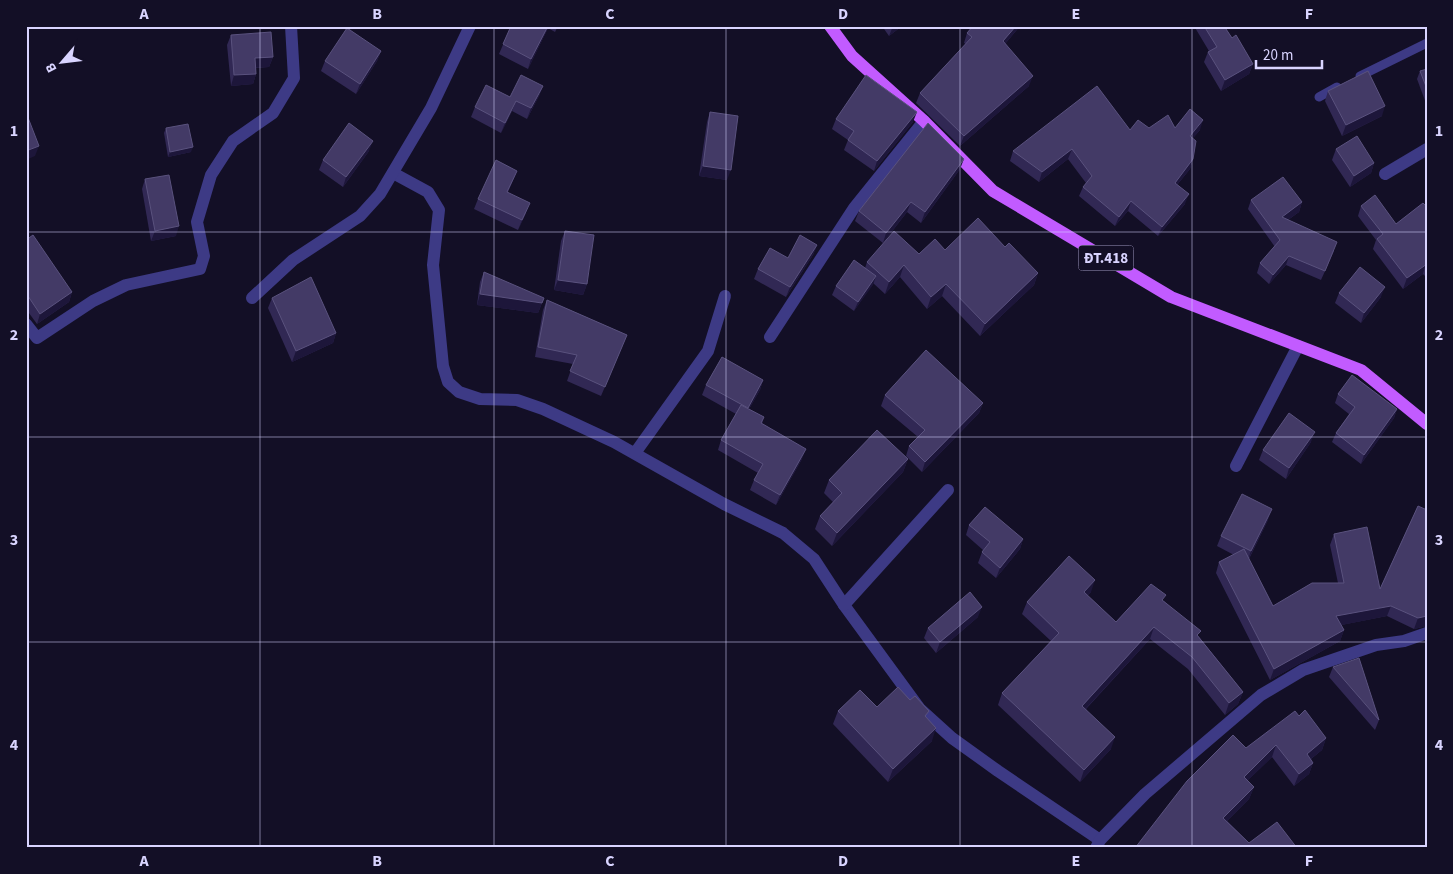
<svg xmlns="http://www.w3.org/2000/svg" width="1453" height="874" font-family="'Source Sans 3',sans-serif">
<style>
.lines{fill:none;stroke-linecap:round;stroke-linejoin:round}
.service{stroke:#3d3a85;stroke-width:9}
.minor{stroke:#3d3a85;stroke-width:12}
.tertiary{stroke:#3d3a85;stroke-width:12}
.primary{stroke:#c25bff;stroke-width:12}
.wall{fill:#312854}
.shaded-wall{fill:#1d163a}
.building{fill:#433a66;stroke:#5a527e}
.grid{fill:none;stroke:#d9d4ff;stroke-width:1;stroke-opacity:0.55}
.labels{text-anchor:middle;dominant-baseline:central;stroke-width:4.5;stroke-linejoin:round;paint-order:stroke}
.shield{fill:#130f26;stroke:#9e99be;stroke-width:1}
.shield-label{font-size:15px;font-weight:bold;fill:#d9d4ff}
.neatline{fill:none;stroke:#d9d4ff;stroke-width:2}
.grid-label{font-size:16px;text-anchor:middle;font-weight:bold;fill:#d9d4ff}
</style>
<rect width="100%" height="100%" fill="#130f26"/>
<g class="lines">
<!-- service -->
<g class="service">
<path d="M1360,76L1427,43"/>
<path d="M1319,97L1337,87"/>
</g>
<!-- minor -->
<g class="minor">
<path d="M393,173L428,192L439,210L433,265L443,366L448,382L459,392L480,399L517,400L543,409L614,442L724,504L783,533L814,559L844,605L920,709L952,738L998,771L1100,840"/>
<path d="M1385,174L1427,149"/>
<path d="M252,298L293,260L360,216L380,194L431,108L470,26"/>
<path d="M26,324L37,338L93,301L126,285L200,269L204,256L197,222L211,175L233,141L273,113L294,78L291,26"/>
<path d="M770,337L854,208L924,121"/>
<path d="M635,453L708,351L725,296"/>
<path d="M1236,466L1298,346"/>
<path d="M844,605L948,490"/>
</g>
<!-- tertiary -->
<path class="tertiary" d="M1096,848L1100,840L1145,794L1261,695L1303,670L1376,645L1404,641L1427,633"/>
<!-- primary -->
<path class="primary" d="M830,26L852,56L924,121L993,191L1171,297L1361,370L1427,424"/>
</g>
<!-- wall -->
<g class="wall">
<path d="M511,26H558L555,32L548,28L528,69L499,54Z"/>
<path d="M882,26H902L889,36Z"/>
<path d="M973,26H1020L1005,44L1029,86L960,146L916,103L920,93L966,44L964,43L967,33Z"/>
<path d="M1194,26H1224L1232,38L1253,64L1249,74L1221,91L1204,62L1208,52L1209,51Z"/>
<path d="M231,35L273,57L269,67L256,68V74L253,84L231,86L227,45Z"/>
<path d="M381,51L377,61L356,94L321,71L325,61Z"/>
<path d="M1427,69V106L1417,79L1420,71Z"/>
<path d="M543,86L539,96L527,119L512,111L501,133L471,117L475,107L510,97Z"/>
<path d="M1328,91L1382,116L1342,136L1325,101Z"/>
<path d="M710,112L727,180L699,176L707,122Z"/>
<path d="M836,119L913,122L874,171L844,150L848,140L832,129Z"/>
<path d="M166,128L191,152L168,157L164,133Z"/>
<path d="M1149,128H1175L1200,130L1193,138V159L1190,169L1177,185L1185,204L1158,236L1128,211L1115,226L1079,196L1083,187L1086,183L1068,159L1039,182L1010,161L1013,151L1130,130Z"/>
<path d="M1336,149L1374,163L1371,173L1350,187L1332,160Z"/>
<path d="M369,151L343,187L319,170L323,160Z"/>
<path d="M960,169L921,223L907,212L883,243L855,221L859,211Z"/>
<path d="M517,171L508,192L526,213L518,230L474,209L478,199Z"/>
<path d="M145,179L176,236L151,241L142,189Z"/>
<path d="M1251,200L1302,202L1299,212L1288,220L1334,251L1321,280L1286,265L1269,284L1257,273L1260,263L1275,247L1248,209Z"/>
<path d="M1361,206L1396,224L1427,207V278L1423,274L1403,289L1373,249L1376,240L1358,216Z"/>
<path d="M565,231L587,284L583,295L554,290L561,241Z"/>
<path d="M26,240L72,292L69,302L37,324L26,309Z"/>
<path d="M817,245L813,255L786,297L754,279L758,269L788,258Z"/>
<path d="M1005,247L1038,273L1034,285L980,336L942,296L927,309L900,277L885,294L873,283L854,311L832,295L836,286L865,268L867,262L945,250Z"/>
<path d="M484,272L542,303L538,313L477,305L480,282Z"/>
<path d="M1339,293L1381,297L1361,323L1335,303Z"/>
<path d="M272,298L336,333L333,343L292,362L268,308Z"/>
<path d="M547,300L627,335L601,396L567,381L573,364L535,357L543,310Z"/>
<path d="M763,380L760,390L749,409L764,417L762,424L802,459L776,505L750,490L754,480L758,473L718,450L721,440L736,414L702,395L706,385Z"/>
<path d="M1338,394L1397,409L1394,418L1361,464L1332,442L1336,433L1349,414L1335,403Z"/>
<path d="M885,395L983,403L979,413L922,472L906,456L909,446L918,437L881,406Z"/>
<path d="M1311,442L1286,479L1259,460L1263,450Z"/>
<path d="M908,459L903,472L832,546L815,529L820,516L833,502L824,493L829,480Z"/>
<path d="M1418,506L1427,626L1414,629L1387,616L1341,625L1344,630L1340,641L1270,680L1216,573L1219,562L1234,555L1217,546L1221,536L1268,520L1249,559L1273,606L1338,583L1330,545L1334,534L1380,589Z"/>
<path d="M969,525L1023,539L1020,549L996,578L978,563L982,552L983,550L966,535Z"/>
<path d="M1091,592L1087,596L1116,622L1164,601L1199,637L1243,692L1238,704L1225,715L1188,669L1150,639L1086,709L1111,749L1080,782L998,705L1002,693L1051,641L1022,614L1027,602Z"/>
<path d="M978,617L936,653L924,638L928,628Z"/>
<path d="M1333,667L1379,720L1375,730L1329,677Z"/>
<path d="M877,707L927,718L932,741L888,782L833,724L838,711Z"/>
<path d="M1299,716L1326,738L1322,750L1311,759L1313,763L1309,774L1294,786L1272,757L1247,781L1254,787L1249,799L1227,821L1249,843L1135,848L1246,748Z"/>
</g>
<!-- shaded-wall -->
<g class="shaded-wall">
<path d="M548,26H549L528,69L531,59Z"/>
<path d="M893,26H902L889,36Z"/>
<path d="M1016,26H1020L999,51L1003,41Z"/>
<path d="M381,51L377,61L356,94L360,84Z"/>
<path d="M273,57L269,67L251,68L255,58Z"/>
<path d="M1253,64L1249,74L1221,91L1225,80Z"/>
<path d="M256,74L253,84L231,86L234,75Z"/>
<path d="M1033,76L1029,86L960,146L964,136Z"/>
<path d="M543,86L539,96L527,119L531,108Z"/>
<path d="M516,101L512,111L501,133L505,123Z"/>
<path d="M1385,106L1382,116L1342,136L1346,125Z"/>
<path d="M917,112L913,122L874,171L877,161Z"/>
<path d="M1203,120L1200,130L1186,146L1190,136Z"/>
<path d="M373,141L369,151L343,187L346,177Z"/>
<path d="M39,146L35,156L26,160V151Z"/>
<path d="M193,147L191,152L168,157L170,152Z"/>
<path d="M1072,149L1068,159L1039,182L1042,172Z"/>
<path d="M964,159L960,169L921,223L925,212Z"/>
<path d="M1193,159L1190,169L1171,192L1175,183Z"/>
<path d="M1374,163L1371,173L1350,187L1354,176Z"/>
<path d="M703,166L731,170L727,180L699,176Z"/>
<path d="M517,171L513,181L503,202L507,192Z"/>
<path d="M1189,194L1185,204L1158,236L1162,227Z"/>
<path d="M1131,201L1128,211L1115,226L1119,217Z"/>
<path d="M911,202L907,212L883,243L886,233Z"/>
<path d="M1302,202L1299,212L1278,227L1282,217Z"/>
<path d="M530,203L526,213L518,230L522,220Z"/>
<path d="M179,226L176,236L151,241L155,231Z"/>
<path d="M817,245L813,255L786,297L790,287Z"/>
<path d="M1289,256L1286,265L1269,284L1273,275Z"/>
<path d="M1426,263L1423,274L1403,289L1407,278Z"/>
<path d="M904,265L900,277L885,294L889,282Z"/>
<path d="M1038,273L1034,285L980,336L985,324Z"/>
<path d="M876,276L873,285L854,311L858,302Z"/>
<path d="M558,280L587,284L583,295L554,290Z"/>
<path d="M946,284L942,296L927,309L931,297Z"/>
<path d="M1385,287L1381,297L1361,323L1364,313Z"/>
<path d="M72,292L69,302L37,324L40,314Z"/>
<path d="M480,294L542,303L538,313L477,305Z"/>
<path d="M336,333L333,343L292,362L296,351Z"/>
<path d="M763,380L760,390L744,418L748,408Z"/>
<path d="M983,403L979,413L922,472L925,462Z"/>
<path d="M1397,409L1394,418L1361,464L1364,455Z"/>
<path d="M1315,432L1311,442L1286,479L1289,468Z"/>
<path d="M806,449L802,459L776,505L780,495Z"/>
<path d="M908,459L903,472L832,546L837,533Z"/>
<path d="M1272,509L1268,520L1247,562L1251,551Z"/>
<path d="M1023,539L1020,549L996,578L1000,568Z"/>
<path d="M1095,580L1091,592L1079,604L1084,592Z"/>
<path d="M1391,606L1387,616L1332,627L1336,616Z"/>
<path d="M982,607L978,617L936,653L940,642Z"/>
<path d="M1427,616V626L1414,629L1418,618Z"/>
<path d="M1154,627L1150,639L1078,717L1082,706Z"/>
<path d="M1344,630L1340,641L1270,680L1274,669Z"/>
<path d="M1243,692L1238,704L1225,715L1229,703Z"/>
<path d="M936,728L932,741L888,782L893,769Z"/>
<path d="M1115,737L1111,749L1080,782L1084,770Z"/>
<path d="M1326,738L1322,750L1302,766L1307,754Z"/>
<path d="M1276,745L1272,757L1239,789L1244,777Z"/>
<path d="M1313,763L1309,774L1294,786L1299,774Z"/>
<path d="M1254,787L1249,799L1219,829L1223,818Z"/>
</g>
<!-- building -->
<g class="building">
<path d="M511,26H548L531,59L503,44Z"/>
<path d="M973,26H1016L1003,41L1033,76L964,136L920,93L972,37L967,33Z"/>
<path d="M1204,26H1224L1232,38L1236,35L1253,64L1225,80L1208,52L1217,47Z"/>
<path d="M347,28L381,51L360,84L325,61Z"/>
<path d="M271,32L273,57L255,58L256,74L234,75L231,35Z"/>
<path d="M1427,69V89L1420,71Z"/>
<path d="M1368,71L1385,106L1346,125L1328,91Z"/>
<path d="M521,75L543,86L531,108L516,101L505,123L475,107L486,85L510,97Z"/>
<path d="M866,75L917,112L877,161L848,140L854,131L836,119Z"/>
<path d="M1097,86L1130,130L1138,120L1149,128L1168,115L1175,128L1190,109L1203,120L1190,136L1196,141L1193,159L1175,183L1189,194L1162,227L1131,201L1119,217L1083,187L1092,176L1072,149L1042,172L1013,151Z"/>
<path d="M710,112L738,116L731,170L703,166Z"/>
<path d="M27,115L39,146L26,151V116Z"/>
<path d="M349,123L373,141L346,177L323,160Z"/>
<path d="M928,123L964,159L925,212L911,202L886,233L859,211Z"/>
<path d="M188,124L193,147L170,152L166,128Z"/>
<path d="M1357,136L1374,163L1354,176L1336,149Z"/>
<path d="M496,160L517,171L507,192L530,203L522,220L478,199Z"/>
<path d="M169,175L179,226L155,231L145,179Z"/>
<path d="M1283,177L1302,202L1282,217L1337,242L1325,271L1289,256L1273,275L1260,263L1280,240L1251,200Z"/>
<path d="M1375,195L1396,224L1423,203L1427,207V264L1407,278L1377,239L1383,234L1361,206Z"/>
<path d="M978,218L1005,247L1009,243L1038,273L985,324L946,284L931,297L904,265L889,282L867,262L894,231L919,254L935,239L945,250Z"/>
<path d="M565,231L594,235L587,284L558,280Z"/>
<path d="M33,235L72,292L40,314L26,293V240Z"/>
<path d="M800,235L817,245L790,287L758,269L770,248L788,258Z"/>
<path d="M854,260L876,276L858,302L836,286Z"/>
<path d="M1360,267L1385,287L1364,313L1339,293Z"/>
<path d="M484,272L544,298L542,303L480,294Z"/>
<path d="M311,277L336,333L296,351L272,298Z"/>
<path d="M547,300L627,335L605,387L570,371L577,355L538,347Z"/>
<path d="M926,350L983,403L925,462L909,446L925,430L885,395Z"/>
<path d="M722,357L763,380L748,408L706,385Z"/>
<path d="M1352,375L1397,409L1364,455L1336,433L1355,407L1338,394Z"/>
<path d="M741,405L764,417L761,423L806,449L780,495L754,480L763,464L721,440Z"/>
<path d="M1289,413L1315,432L1289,468L1263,450Z"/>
<path d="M877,430L908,459L837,533L820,516L842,493L829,480Z"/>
<path d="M1242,494L1272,509L1251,551L1221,536Z"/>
<path d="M1418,506L1427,510V616L1418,618L1391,606L1336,616L1344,630L1274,669L1219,562L1244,549L1273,606L1312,583H1344L1334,534L1367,527L1380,589Z"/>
<path d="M985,507L1023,539L1000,568L982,552L990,542L969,525Z"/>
<path d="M1069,556L1095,580L1084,592L1116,622L1151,584L1166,595L1162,600L1201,631L1197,635L1243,692L1229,703L1192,657L1154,627L1082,706L1115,737L1084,770L1002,693L1059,633L1027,602Z"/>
<path d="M970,592L982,607L940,642L928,628Z"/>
<path d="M1359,658L1379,720L1333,667Z"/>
<path d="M898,687L910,700L915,696L929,711L925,716L936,728L893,769L838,711L860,690L877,707Z"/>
<path d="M1305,710L1326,738L1307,754L1313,763L1299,774L1276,745L1244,777L1254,787L1223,818L1249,843L1277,822L1297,848H1135L1187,781L1233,735L1246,748L1295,711L1299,716Z"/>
</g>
<!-- grid -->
<path class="grid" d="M260,26V848M494,26V848M726,26V848M960,26V848M1192,26V848M26,232H1427M26,437H1427M26,642H1427"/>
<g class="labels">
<!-- shield labels -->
<rect class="shield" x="1078.5" y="245.5" width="55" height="25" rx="4"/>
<g class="shield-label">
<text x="1106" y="258">ĐT.418</text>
</g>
</g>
<!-- border -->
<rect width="1453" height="874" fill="none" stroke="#130f26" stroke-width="55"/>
<!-- north arrow -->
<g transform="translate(62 62) rotate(242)" stroke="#130f26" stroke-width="4" paint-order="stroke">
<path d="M0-4L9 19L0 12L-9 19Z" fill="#d9d4ff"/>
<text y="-8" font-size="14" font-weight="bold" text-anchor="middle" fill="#d9d4ff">B</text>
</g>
<!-- scale -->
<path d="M1256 60v8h66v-8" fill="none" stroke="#d9d4ff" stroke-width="2.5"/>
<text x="1263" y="60" font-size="15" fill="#d9d4ff" stroke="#130f26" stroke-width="4" paint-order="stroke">20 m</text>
<rect x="28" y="28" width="1398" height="818" class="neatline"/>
<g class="grid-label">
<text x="144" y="19">A</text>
<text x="377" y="19">B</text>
<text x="610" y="19">C</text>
<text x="843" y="19">D</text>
<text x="1076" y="19">E</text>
<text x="1309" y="19">F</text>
<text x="14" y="136">1</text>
<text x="1439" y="136">1</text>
<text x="14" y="340">2</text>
<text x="1439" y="340">2</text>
<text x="14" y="545">3</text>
<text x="1439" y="545">3</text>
<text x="14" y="750">4</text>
<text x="1439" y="750">4</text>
<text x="144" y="866">A</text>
<text x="377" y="866">B</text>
<text x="610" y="866">C</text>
<text x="843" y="866">D</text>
<text x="1076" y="866">E</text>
<text x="1309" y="866">F</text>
</g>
</svg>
